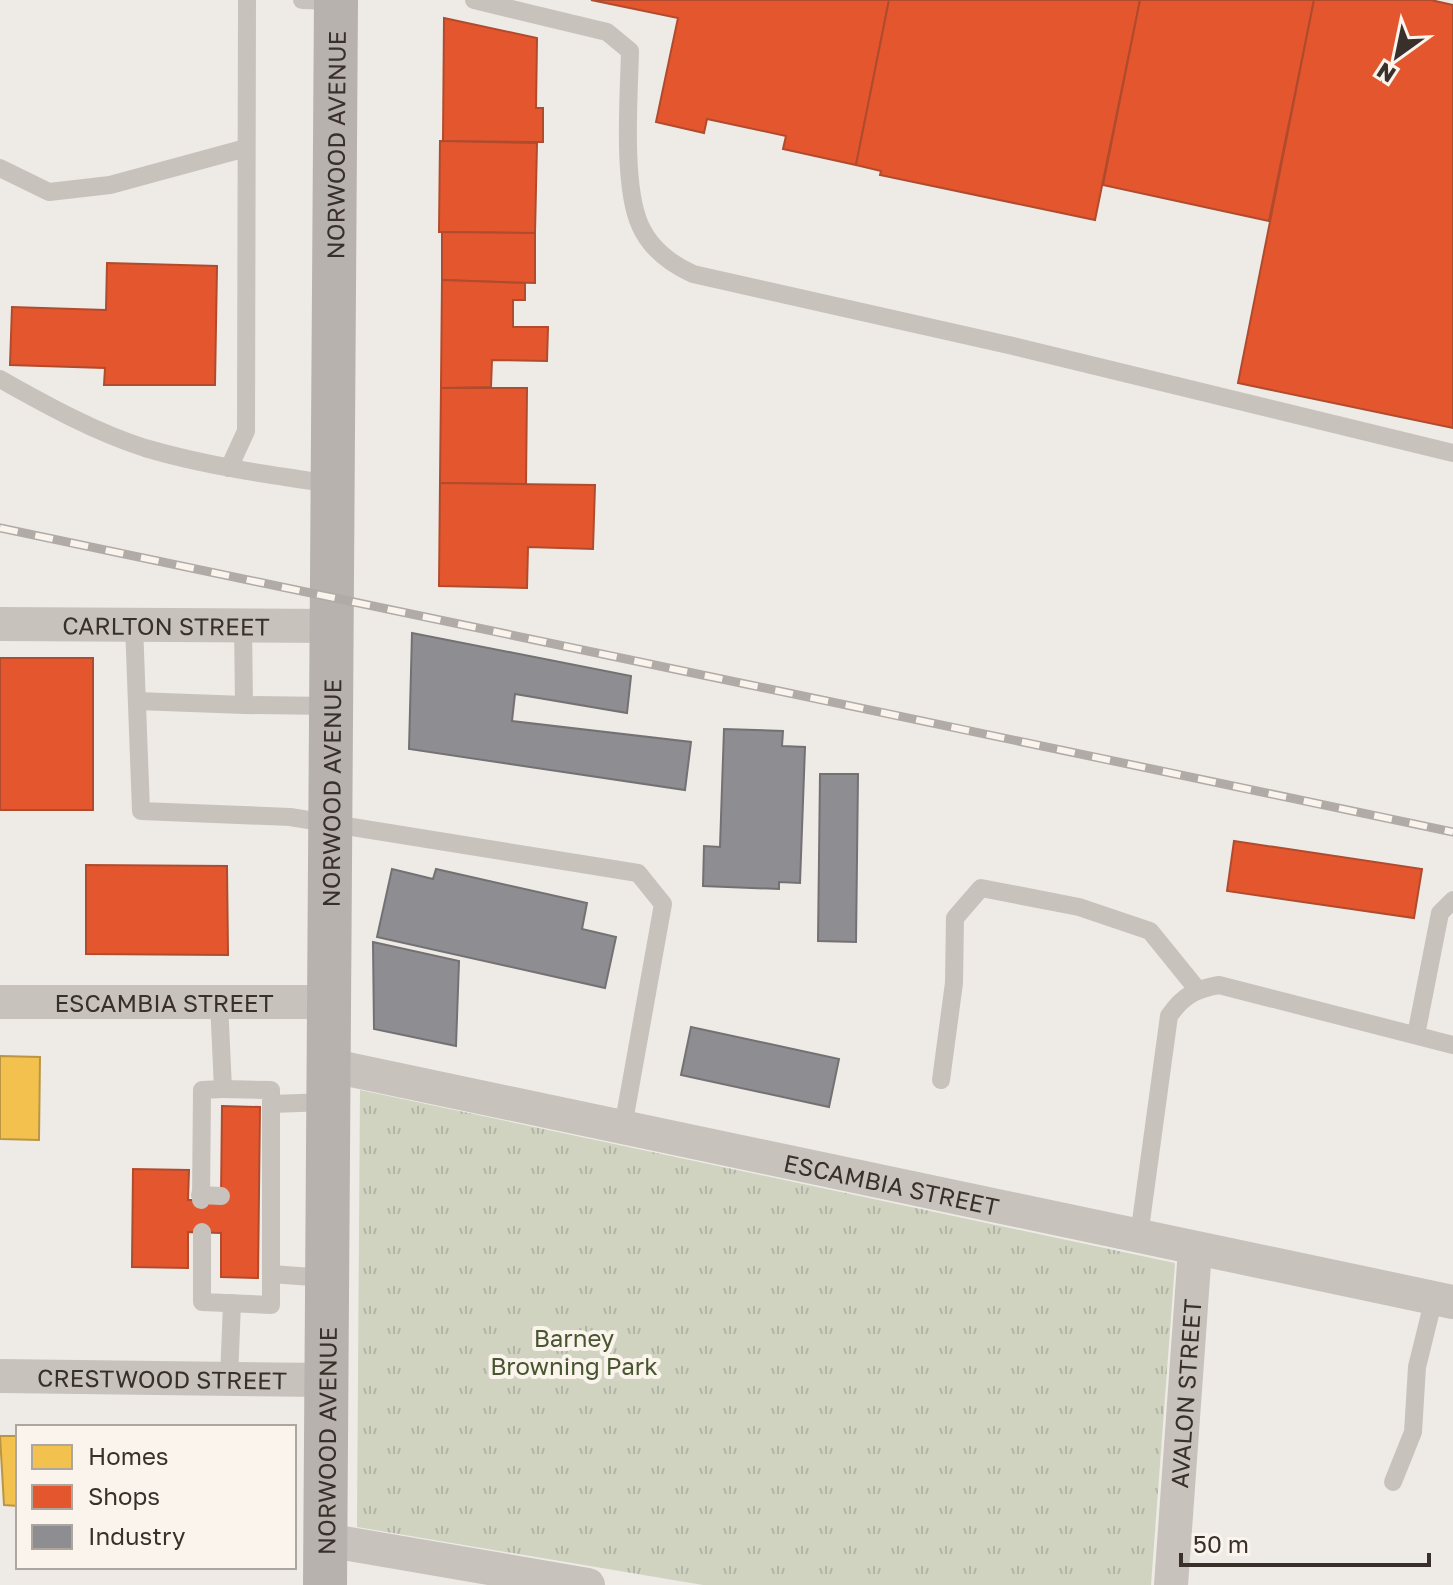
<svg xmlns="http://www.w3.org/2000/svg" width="1453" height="1585" font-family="'Golos Text',sans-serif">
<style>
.grass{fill:url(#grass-tufts)}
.homes{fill:#f2c14e;stroke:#ba9644;stroke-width:2}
.shops{fill:#e4572e;stroke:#b14b2d;stroke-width:2}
.industry{fill:#8d8d92;stroke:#747173;stroke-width:2}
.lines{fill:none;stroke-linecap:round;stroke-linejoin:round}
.lane{stroke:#c8c2bd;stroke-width:18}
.street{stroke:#c8c2bd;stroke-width:34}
.secondary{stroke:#b8b2ae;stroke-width:44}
.rail-casing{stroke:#b0aba7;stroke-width:9}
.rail{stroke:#faf4ed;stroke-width:6;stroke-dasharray:18;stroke-linecap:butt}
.labels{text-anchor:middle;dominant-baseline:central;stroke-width:8;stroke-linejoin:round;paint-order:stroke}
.street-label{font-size:24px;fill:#39302b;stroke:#faf4ed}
.park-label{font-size:24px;fill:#485630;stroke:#faf4ed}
</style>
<defs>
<pattern id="grass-tufts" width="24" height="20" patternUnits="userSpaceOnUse" patternTransform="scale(2)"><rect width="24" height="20" fill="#cfd3c0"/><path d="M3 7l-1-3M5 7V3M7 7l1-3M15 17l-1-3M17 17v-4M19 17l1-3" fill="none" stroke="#b2b5a5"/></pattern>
</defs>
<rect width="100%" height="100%" fill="#eeeae5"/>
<!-- grass -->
<path class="grass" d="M360,1090L1175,1263L1151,1585H703L357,1527Z"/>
<!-- homes -->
<g class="homes">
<path d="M0,1056L40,1057L39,1140L0,1139Z"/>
<path d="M0,1436H18V1506L4,1505Z"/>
</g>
<!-- shops -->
<g class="shops">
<path d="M591,0H889L856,165L783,149L786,136L707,119L704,133L656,122L678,18Z"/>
<path d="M889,0H1140L1095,220L880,175L881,171L856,165Z"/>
<path d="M1140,0H1314L1269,221L1103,185Z"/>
<path d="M1314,0H1431L1453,5V428L1238,383Z"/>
<path d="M444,18L537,38L536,108H543V142L443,141Z"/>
<path d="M440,141L537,143L535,233L439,232Z"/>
<path d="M442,232L535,233V283L442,280Z"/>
<path d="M107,263L217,266L215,385H104L105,368L10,365L12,307L106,310Z"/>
<path d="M442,280L525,283V300H513V327H548L547,361L492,360L491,387L441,388Z"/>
<path d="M441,388H527L526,484L440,483Z"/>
<path d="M440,483L595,485L593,549L528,547L527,588L439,586Z"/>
<rect x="0" y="658" width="93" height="152"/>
<path d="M1234,841L1422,869L1414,918L1227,891Z"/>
<path d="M86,865L227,866L228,955L86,954Z"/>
<path d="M222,1106L260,1107L258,1278L221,1277V1233L188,1232V1268L132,1267L133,1169L189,1170L188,1200H221Z"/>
</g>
<!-- industry -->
<g class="industry">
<path d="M412,633L631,676L627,713L515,694L512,721L691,742L685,790L409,749Z"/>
<path d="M724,729L783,731L782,746L805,747L800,883L779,882V889L703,886L704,846L720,847Z"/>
<path d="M820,774H858L856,942L818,941Z"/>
<path d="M392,869L433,879L436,869L587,903L582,929L616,937L605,988L377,937Z"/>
<path d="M373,942L459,961L456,1046L374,1029Z"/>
<path d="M691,1027L839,1059L829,1107L681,1075Z"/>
</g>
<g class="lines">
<!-- lane -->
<g class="lane">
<path d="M302,0L336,1"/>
<path d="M474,0L607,32L630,51C629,95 622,185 640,225C650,248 671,264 693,274L1013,346L1453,453"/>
<path d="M0,168L49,192L110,185L246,148"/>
<path d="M0,379C46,405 95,432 145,448C206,466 270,475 333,484"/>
<path d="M229,468L246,431L247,0"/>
<path d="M134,625L141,811L290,817L638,873L663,904L623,1127"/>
<path d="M137,701L244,705L243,625"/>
<path d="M244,705L333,706"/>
<path d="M1416,1035L1440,913L1453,900"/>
<path d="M941,1080L954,983L955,918L981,888L1079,907L1150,931L1197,989"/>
<path d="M271,1104L328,1102"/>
<path d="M200,1195L221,1196"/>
<path d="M201,1200L202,1090L223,1089"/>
<path d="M202,1232V1302L271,1305V1090L223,1089L219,1002"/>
<path d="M1139,1236L1169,1016C1183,996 1195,989 1219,985L1453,1045"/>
<path d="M271,1274L326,1278"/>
<path d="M229,1378L232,1303"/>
<path d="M1393,1482L1413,1432L1417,1367L1434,1298"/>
</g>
<!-- street -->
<g class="street">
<path id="s1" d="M0,624L334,626"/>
<path id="s2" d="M0,1002H329"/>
<path id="s3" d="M328,1065L1453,1302"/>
<path id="s4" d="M0,1376L324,1380"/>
<path d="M326,1540L588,1585"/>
<path id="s5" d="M1171,1585L1195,1250"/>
</g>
<!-- secondary -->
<path class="secondary" id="s6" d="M325,1585L336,0"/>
<!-- rail casing -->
<g class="rail-casing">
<path id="rail" d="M0,528L1453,832"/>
</g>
<!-- rail -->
<use href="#rail" class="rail"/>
</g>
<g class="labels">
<!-- street labels -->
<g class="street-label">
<text stroke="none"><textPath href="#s6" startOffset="1440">NORWOOD AVENUE</textPath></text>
<text stroke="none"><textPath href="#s1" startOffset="166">CARLTON STREET</textPath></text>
<text stroke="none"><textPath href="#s6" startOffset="792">NORWOOD AVENUE</textPath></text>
<text stroke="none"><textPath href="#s2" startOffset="164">ESCAMBIA STREET</textPath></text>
<text stroke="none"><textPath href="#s3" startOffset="576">ESCAMBIA STREET</textPath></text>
<text stroke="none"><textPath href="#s4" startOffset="162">CRESTWOOD STREET</textPath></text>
<text stroke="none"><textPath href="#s5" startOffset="192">AVALON STREET</textPath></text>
<text stroke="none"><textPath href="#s6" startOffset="144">NORWOOD AVENUE</textPath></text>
</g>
<!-- park labels -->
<g class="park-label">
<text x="574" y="1337">Barney<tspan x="574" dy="28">Browning Park</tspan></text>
</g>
</g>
<!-- legend -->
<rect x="16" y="1425" width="280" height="144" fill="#faf4ed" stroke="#ada69f" stroke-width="2"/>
<rect x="32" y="1445" width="40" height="24" fill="#f2c14e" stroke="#ada69f" stroke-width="2"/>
<text x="88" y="1465" font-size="24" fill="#39302b">Homes</text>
<rect x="32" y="1485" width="40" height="24" fill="#e4572e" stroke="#ada69f" stroke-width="2"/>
<text x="88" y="1505" font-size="24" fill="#39302b">Shops</text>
<rect x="32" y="1525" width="40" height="24" fill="#8d8d92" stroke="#ada69f" stroke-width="2"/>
<text x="88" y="1545" font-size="24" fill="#39302b">Industry</text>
<!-- north arrow -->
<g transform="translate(1397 56) rotate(213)" stroke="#faf4ed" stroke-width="6" paint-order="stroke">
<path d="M0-6L14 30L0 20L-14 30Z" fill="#39302b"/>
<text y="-12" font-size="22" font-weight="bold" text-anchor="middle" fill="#39302b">N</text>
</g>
<!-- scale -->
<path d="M1181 1553v12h248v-12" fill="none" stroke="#39302b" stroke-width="4"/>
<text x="1193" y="1553" font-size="24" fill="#39302b" stroke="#faf4ed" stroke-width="6" paint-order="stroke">50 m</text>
</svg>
